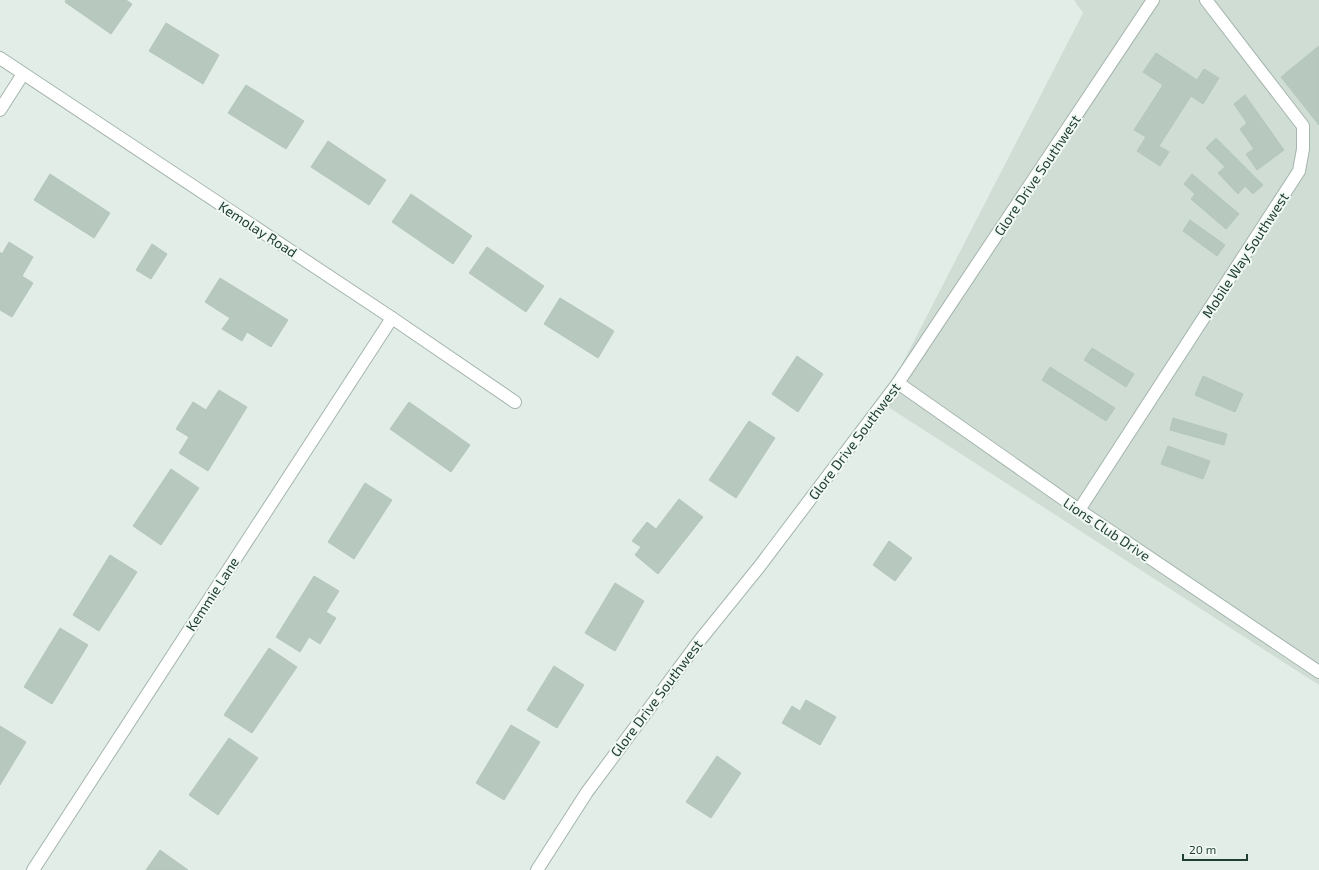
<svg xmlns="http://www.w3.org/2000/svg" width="1319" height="870" font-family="'Exo 2',sans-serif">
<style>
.built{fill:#d0ddd5}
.building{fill:#b7c8bf;stroke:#b4c7bd}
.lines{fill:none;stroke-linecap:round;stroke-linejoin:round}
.street-casing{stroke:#a4b5ad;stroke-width:14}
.street{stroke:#fff;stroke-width:12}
.labels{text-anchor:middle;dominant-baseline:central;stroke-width:4;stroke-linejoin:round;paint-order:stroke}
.street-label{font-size:14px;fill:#203f33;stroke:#f2f9f5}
</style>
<rect width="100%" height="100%" fill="#e2ede7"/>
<!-- built -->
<path class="built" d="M1074,0H1319V685L882,403L1083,13Z"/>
<!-- building -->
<g class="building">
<path d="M66,0H126L132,4L111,34L65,2Z"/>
<path d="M166,23L219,55L203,84L149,51Z"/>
<path d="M1319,46V125L1281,77Z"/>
<path d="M1156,53L1197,80L1204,69L1219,78L1203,104L1191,96L1159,146L1169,152L1160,166L1137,151L1146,137L1134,130L1163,85L1143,72Z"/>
<path d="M246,85L304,121L286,149L228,113Z"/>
<path d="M1245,95L1284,150L1257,170L1246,154L1254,149L1240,129L1247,123L1234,104Z"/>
<path d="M1216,138L1263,185L1253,194L1245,186L1238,194L1218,173L1225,167L1206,148Z"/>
<path d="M328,141L386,180L369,205L311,167Z"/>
<path d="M50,174L110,213L94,238L34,200Z"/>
<path d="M1192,174L1239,214L1226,229L1191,199L1195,194L1184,184Z"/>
<path d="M411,194L472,236L453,264L392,222Z"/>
<path d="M1190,220L1225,245L1217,256L1183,231Z"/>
<path d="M9,242L33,257L22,276L33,283L12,317L0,310V252L2,254Z"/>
<path d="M152,244L167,254L151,279L136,270Z"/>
<path d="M487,247L544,286L526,312L469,273Z"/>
<path d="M220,278L288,320L271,347L247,332L242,341L222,329L230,318L205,302Z"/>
<path d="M560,298L614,331L598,358L544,324Z"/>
<path d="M1092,348L1134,374L1126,387L1084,360Z"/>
<path d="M797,356L823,374L798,412L772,394Z"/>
<path d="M1050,367L1115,408L1106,421L1042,380Z"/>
<path d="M1203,376L1243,394L1235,412L1195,395Z"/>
<path d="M219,390L247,407L208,471L179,453L189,437L176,429L193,402L206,410Z"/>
<path d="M409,402L470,445L451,472L390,429Z"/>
<path d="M1173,418L1227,434L1224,445L1170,430Z"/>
<path d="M749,421L775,438L736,498L709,480Z"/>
<path d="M1168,446L1210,461L1203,479L1161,464Z"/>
<path d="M171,469L199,488L161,545L133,526Z"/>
<path d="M365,483L392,500L354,559L328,542Z"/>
<path d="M679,499L703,517L658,574L635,555L641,547L632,541L647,522L656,529Z"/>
<path d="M889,541L912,558L895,581L873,565Z"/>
<path d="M110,555L137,572L99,631L73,615Z"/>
<path d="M314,576L339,591L326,612L336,618L320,644L309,637L300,652L276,637Z"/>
<path d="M615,583L644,601L615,651L585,633Z"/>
<path d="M60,628L88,645L52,704L24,687Z"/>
<path d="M269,648L297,667L252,733L224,715Z"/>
<path d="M554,666L584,685L557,728L527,710Z"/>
<path d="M806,700L836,717L820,745L782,723L792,706L800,711Z"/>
<path d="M511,725L540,742L504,800L476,783Z"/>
<path d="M0,726L26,742L0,785Z"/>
<path d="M229,738L258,758L218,815L189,795Z"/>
<path d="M717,756L741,773L711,818L686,802Z"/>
<path d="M160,850L188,870H146Z"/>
</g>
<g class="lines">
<!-- street casing -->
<g class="street-casing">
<g id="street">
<path d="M0,58L392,318L515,402"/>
<path d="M0,110L23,74"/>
<path d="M898,383L1079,510L1319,672"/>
<path d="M1079,510L1299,171L1303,149V126L1206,0"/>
<path d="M33,870L392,318"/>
<path d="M537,870L587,792L700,640L759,567L898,383L1153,0"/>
</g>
</g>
<!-- street -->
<use href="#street" class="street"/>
</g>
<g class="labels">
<!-- street labels -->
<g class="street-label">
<text transform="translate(1037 175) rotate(-56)">Glore Drive Southwest</text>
<text transform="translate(258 229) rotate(33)">Kemolay Road</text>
<text transform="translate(1245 255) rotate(-57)">Mobile Way Southwest</text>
<text transform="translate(854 441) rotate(-53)">Glore Drive Southwest</text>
<text transform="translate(1107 529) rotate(34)">Lions Club Drive</text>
<text transform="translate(212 594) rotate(-57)">Kemmie Lane</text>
<text transform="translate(656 698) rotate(-53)">Glore Drive Southwest</text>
</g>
</g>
<!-- scale -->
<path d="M1183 854v6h64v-6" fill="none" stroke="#203f33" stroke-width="2"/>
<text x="1189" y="854" font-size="12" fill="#203f33" stroke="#f2f9f5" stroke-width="3" paint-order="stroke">20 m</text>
</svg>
